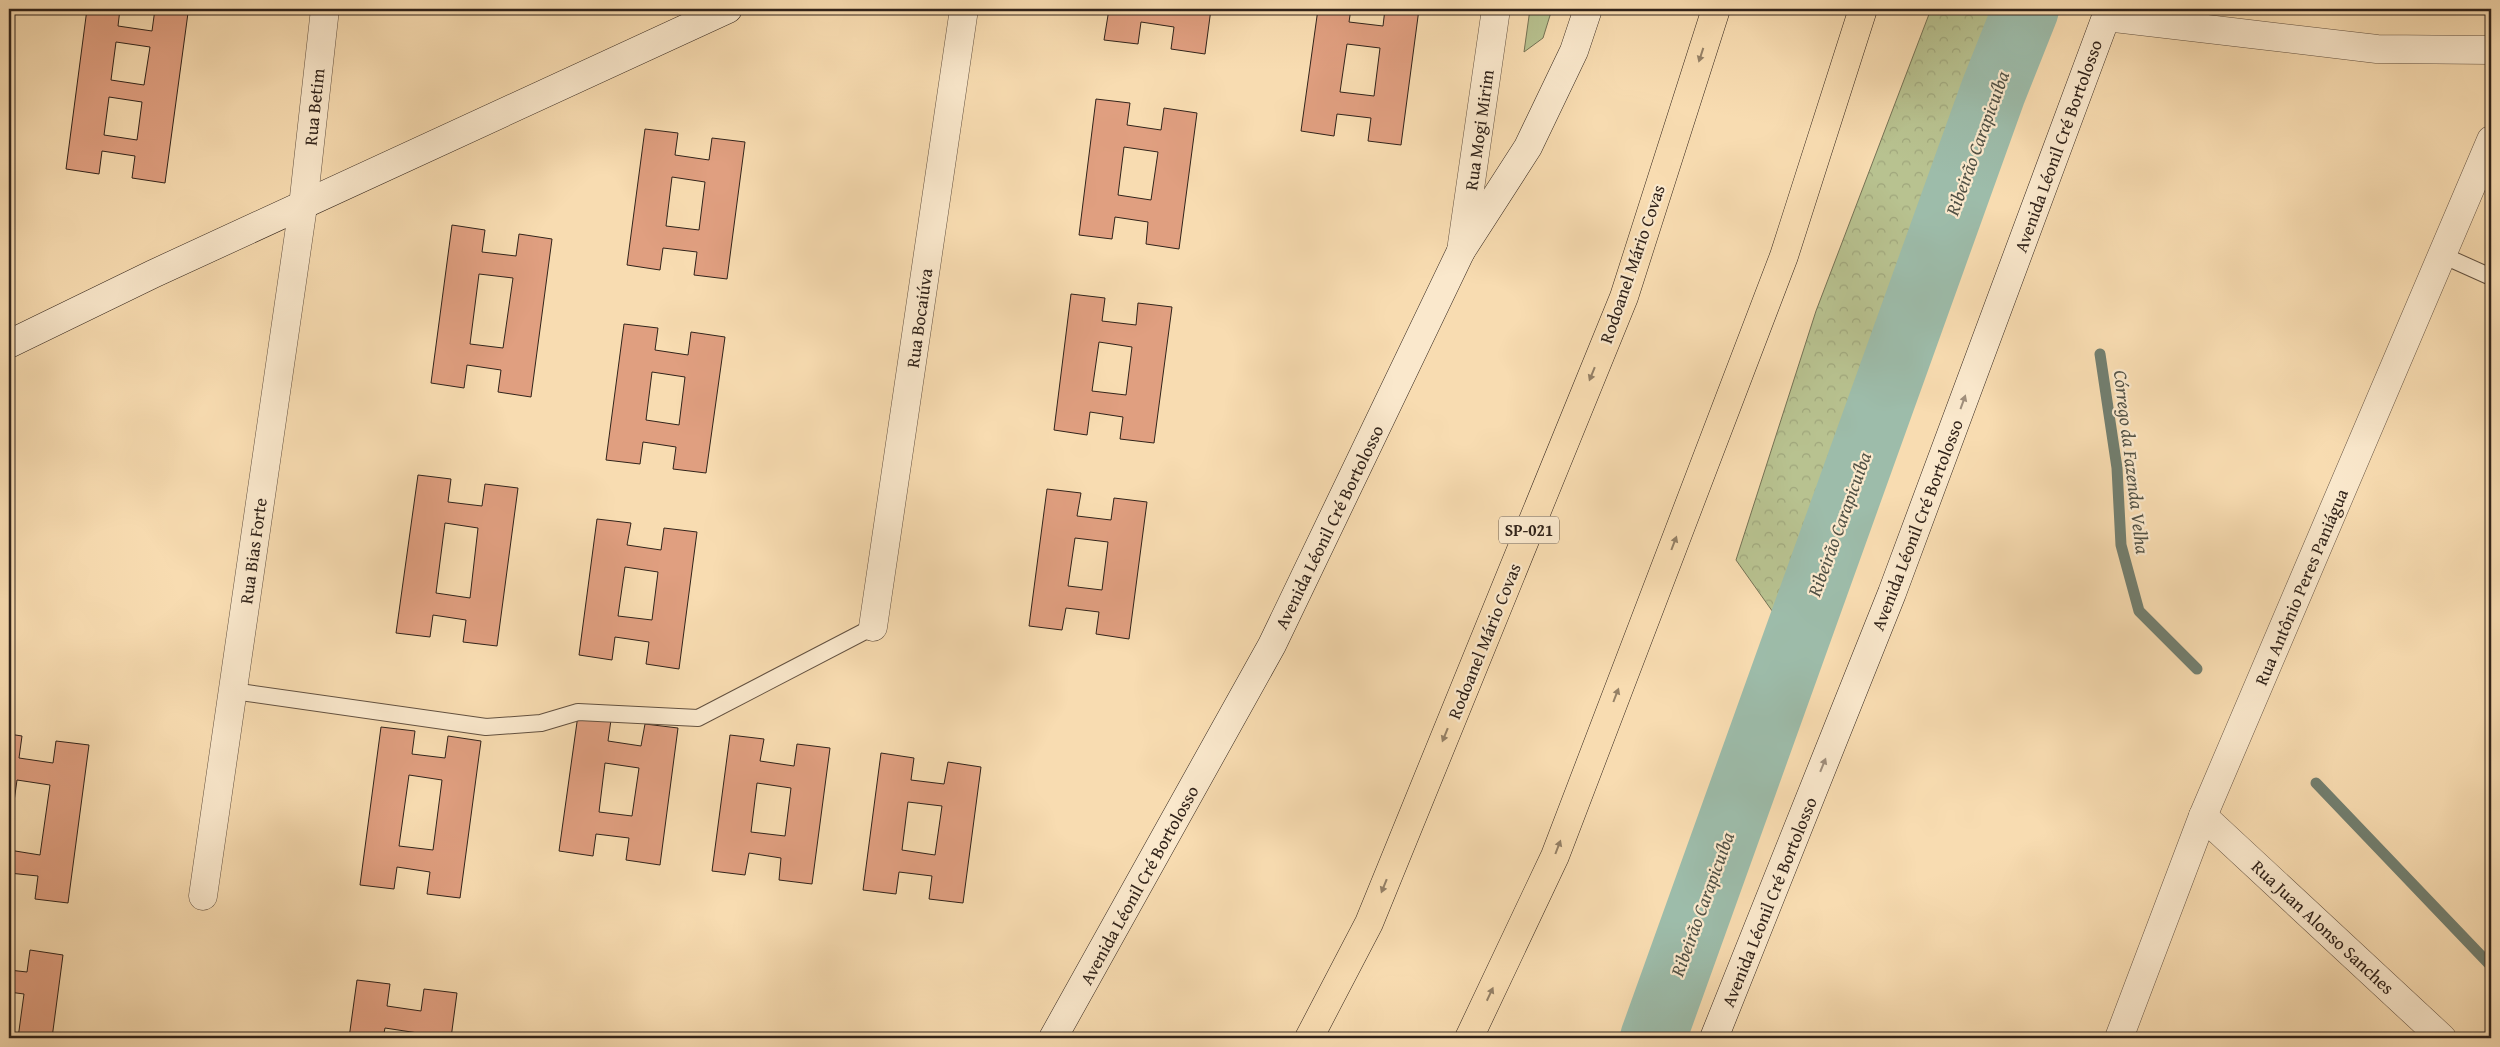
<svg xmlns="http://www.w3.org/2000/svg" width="2500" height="1047" font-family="'Gentium Book Plus',serif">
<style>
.forest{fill:url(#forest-crowns);stroke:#747255}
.park{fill:#b8c290;stroke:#747255}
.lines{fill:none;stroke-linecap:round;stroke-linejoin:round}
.stream{stroke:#727f70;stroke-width:11}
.river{stroke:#9dbcaa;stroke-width:66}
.building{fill:#e09f80;stroke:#31231a;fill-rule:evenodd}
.lane-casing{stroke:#635140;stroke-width:18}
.street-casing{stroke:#635140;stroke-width:29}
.secondary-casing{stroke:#31231a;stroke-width:29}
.highway-casing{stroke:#31231a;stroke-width:29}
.lane{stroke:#fae8cc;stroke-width:16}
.street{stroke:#fae8cc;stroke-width:28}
.secondary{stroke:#fae8cc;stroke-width:28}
.highway{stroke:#f8dcb1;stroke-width:28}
.oneway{fill:#948066}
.oneway2{fill:#a08f7c}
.labels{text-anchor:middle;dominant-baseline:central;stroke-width:4.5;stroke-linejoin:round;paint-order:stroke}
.shield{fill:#fae8cc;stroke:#6d5e4f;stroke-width:1}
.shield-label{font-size:16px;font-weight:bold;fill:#31231a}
.street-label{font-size:18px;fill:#31231a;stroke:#fae8cc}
.water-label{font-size:19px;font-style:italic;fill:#515145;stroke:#fae8cc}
</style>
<defs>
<pattern id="forest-crowns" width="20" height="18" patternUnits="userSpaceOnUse" patternTransform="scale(1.25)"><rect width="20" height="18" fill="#b8c290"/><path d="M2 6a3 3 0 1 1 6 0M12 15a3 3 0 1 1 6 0" fill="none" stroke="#9fa67c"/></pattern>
</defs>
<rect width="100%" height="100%" fill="#f8dcb1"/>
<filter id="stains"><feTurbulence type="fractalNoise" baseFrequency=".004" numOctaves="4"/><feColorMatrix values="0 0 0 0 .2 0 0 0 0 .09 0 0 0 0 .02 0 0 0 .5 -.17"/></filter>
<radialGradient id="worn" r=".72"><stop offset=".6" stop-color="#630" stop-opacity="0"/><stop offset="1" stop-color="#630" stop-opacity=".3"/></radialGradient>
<!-- forest -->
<path class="forest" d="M1931,9H2012L1780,622L1736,560L1816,311Z"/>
<!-- park -->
<path class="park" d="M1530,9H1552L1543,38L1524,52Z"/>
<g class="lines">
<!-- stream -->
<g class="stream">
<path d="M2100,354L2117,468L2121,545L2139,611L2197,669"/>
<path d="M2316,783L2491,966"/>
</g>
<!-- river -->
<path class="river" d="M1653,1038L1993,92L2026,9"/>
</g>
<!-- building -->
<g class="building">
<path d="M87,9H120L118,26L152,31L155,9L188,13L165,183L132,178L135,156L102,151L99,174L66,169ZM116,42L150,47L144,85L111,80ZM109,97L142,102L137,140L104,135Z"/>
<path d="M1109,9H1211L1205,54L1171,49L1174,27L1141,22L1138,44L1104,40Z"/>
<path d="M1318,9H1351L1349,22L1383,26L1385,9H1419L1401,145L1368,141L1371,118L1337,114L1334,136L1301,131ZM1347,44L1380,48L1374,96L1340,92Z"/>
<path d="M1096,99L1130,103L1127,125L1161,130L1164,108L1197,113L1179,249L1146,244L1148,222L1115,217L1112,239L1079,235ZM1124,147L1158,152L1151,200L1118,195Z"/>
<path d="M645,129L678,133L675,155L709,160L712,138L745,142L727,279L694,275L697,252L663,248L660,270L627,265ZM672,177L705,182L699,230L666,226Z"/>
<path d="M452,225L485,230L482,252L516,256L519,234L552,239L531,397L498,392L501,370L467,365L464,388L431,383ZM479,274L513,278L503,348L470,344Z"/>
<path d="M1071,294L1105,298L1102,321L1136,325L1138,303L1172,307L1154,443L1120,439L1123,417L1090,412L1087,435L1054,430ZM1099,342L1132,347L1126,395L1092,391Z"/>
<path d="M624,324L658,328L655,350L688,355L691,332L725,337L706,473L673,469L676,447L643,442L640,464L606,460ZM652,372L685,377L679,425L646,420Z"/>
<path d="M418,475L451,479L448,502L482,506L485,484L518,488L497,646L463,642L466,620L433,615L430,637L396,633ZM445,523L478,528L470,598L436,593Z"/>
<path d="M1047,489L1081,493L1077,516L1111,520L1114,498L1147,502L1129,639L1096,634L1099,612L1066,608L1062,630L1029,626ZM1075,538L1108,542L1102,590L1068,586Z"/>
<path d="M597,519L631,523L627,545L661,550L664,528L697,532L679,669L646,664L649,642L615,637L612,660L579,655ZM625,567L658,572L652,620L618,616Z"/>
<path d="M578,715L611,720L608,741L641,746L645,724L678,728L660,865L626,860L629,838L596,834L593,856L559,851ZM605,763L639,768L632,816L599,812Z"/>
<path d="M381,727L415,731L412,754L445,758L448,736L481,741L460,898L427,894L430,872L397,867L394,889L360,885ZM409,775L442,780L433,850L399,846Z"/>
<path d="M9,734L22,736L19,758L53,763L56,741L89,745L68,903L35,899L38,876L9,873V850L40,855L50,785L17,780L9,838Z"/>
<path d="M730,735L764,739L760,761L794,766L797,744L830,748L812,884L779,880L781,858L749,853L745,875L712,871ZM757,783L791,788L785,836L751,832Z"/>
<path d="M881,753L914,758L911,780L944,784L948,762L981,767L963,903L929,899L932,876L899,872L896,894L863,890ZM908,802L942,806L935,855L902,850Z"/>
<path d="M30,950L63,955L52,1038H18L24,994L9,992V970L27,972Z"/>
<path d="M357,980L390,984L387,1006L421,1011L424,989L457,993L451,1038H417L418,1033L385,1028L383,1038H349Z"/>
</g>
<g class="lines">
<!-- lane casing -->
<g class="lane-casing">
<g id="lane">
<path d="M2442,255L2491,277"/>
<path d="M233,691L486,727L541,723L578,712L698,718L873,627"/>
</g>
</g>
<!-- street casing -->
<g class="street-casing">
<g id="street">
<path d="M2106,17L2377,49L2491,50"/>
<path d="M1461,251L1496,9"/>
<path d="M873,627L964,9"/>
<path d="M2203,816L2442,1038"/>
<path d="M203,896L303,206L325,9"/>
<path d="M2119,1038L2203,816L2491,140"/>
</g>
</g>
<!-- secondary casing -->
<g class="secondary-casing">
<g id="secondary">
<path d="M9,344L153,274L728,9"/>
<path d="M1053,1038L1272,645L1461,251L1528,147L1574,51L1588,9"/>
<path d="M1714,1038L1892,593L2109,9"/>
</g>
</g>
<!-- highway casing -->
<g class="highway-casing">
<g id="highway">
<path d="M1309,1038L1369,923L1624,297L1716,9"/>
<path d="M1469,1038L1555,856L1784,256L1863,9"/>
</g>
</g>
<!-- lane -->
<use href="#lane" class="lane"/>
<!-- street -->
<use href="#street" class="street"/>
<!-- secondary -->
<use href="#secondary" class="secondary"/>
<!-- highway -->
<use href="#highway" class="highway"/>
</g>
<!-- one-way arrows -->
<defs><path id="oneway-solid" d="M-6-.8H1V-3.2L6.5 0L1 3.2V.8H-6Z" transform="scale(1.25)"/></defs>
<g class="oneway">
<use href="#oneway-solid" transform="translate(1701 55) rotate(108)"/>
<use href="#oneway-solid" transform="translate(1592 374) rotate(112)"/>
<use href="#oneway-solid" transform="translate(1674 543) rotate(-69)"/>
<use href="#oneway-solid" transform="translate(1616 695) rotate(-69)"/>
<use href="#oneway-solid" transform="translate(1445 735) rotate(112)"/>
<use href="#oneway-solid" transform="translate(1558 847) rotate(-69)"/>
<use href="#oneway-solid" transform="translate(1384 886) rotate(112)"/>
<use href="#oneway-solid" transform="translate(1490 994) rotate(-65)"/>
</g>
<g class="oneway2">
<use href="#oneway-solid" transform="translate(1963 402) rotate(-70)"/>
<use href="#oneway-solid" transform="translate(1823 765) rotate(-68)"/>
</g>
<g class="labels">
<!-- shield labels -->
<rect class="shield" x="1499" y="516.5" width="60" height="27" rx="4"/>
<g class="shield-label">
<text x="1529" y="530">SP-021</text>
</g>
<!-- street labels -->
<g class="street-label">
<text transform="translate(314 107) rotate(-84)">Rua Betim</text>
<text transform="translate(1479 130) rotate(-82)">Rua Mogi Mirim</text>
<text transform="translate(2058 146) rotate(-70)">Avenida Léonil Cré Bortolosso</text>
<text transform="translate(1632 264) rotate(-71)">Rodoanel Mário Covas</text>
<text transform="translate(919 318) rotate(-82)">Rua Bocaiúva</text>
<text transform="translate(1917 525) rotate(-69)">Avenida Léonil Cré Bortolosso</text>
<text transform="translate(1329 527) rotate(-64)">Avenida Léonil Cré Bortolosso</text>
<text transform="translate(253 551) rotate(-82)">Rua Bias Forte</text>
<text transform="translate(2301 587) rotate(-67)">Rua Antônio Peres Paniágua</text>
<text transform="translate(1484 641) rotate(-68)">Rodoanel Mário Covas</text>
<text transform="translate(1139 885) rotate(-61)">Avenida Léonil Cré Bortolosso</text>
<text transform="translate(1769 902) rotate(-68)">Avenida Léonil Cré Bortolosso</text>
<text transform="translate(2323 927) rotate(43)">Rua Juan Alonso Sanches</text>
</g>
<!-- water labels -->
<g class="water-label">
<text transform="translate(1977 143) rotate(-70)">Ribeirão Carapicuíba</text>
<text transform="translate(2132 462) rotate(83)">Córrego da Fazenda Velha</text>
<text transform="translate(1839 524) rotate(-70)">Ribeirão Carapicuíba</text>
<text transform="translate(1702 904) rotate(-70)">Ribeirão Carapicuíba</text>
</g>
</g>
<!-- margin -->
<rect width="2500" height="1047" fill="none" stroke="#f8dcb1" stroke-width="30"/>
<rect x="10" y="10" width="2480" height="1027" fill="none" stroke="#31231a" stroke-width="2.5"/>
<rect x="15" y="15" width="2470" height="1017" fill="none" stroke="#31231a"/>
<rect width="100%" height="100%" filter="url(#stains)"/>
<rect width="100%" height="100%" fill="url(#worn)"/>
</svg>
